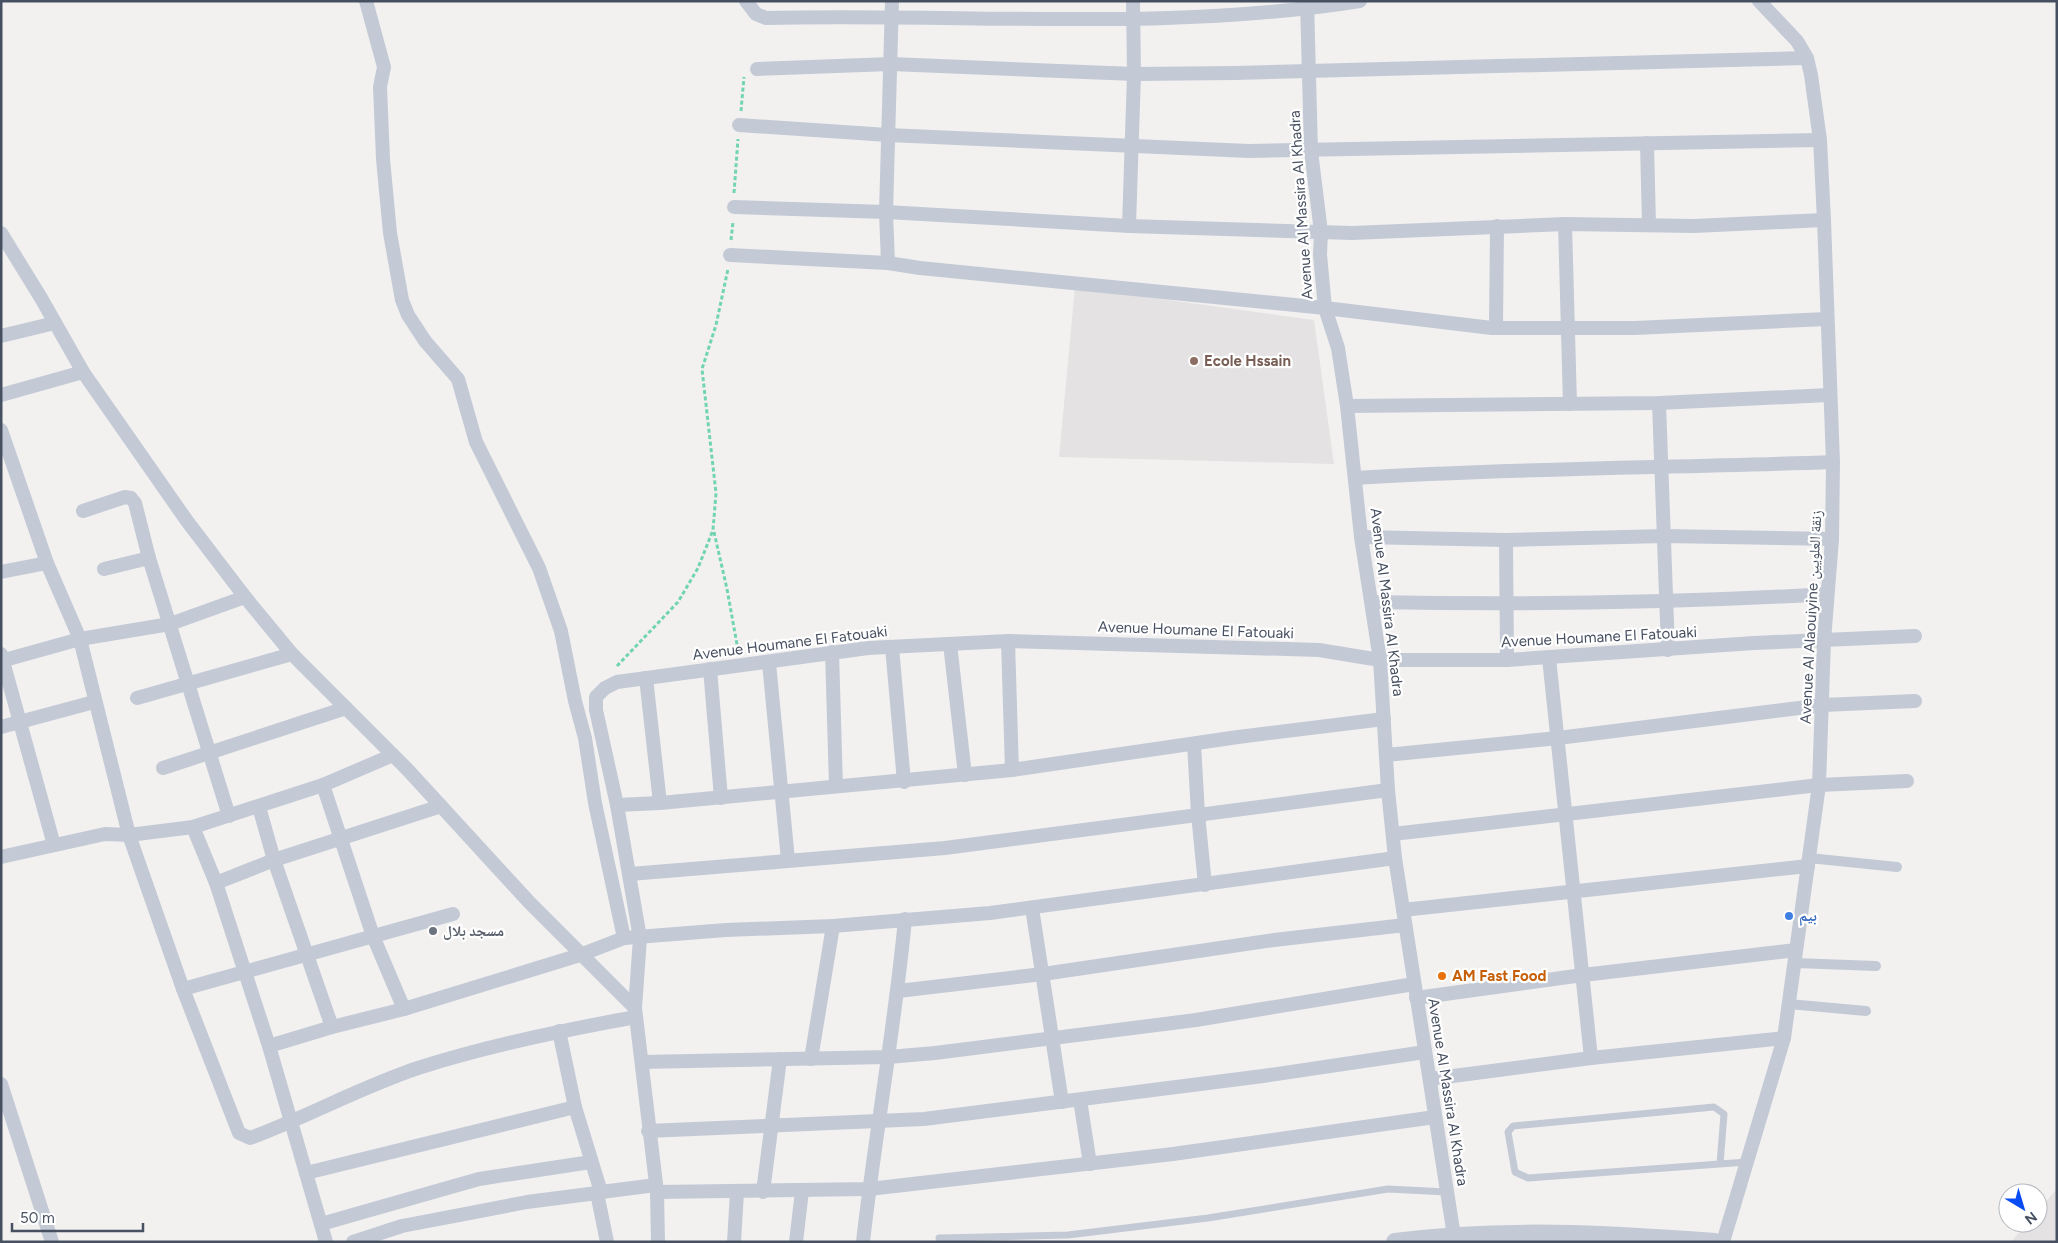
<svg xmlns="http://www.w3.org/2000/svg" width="2058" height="1243" font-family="Figtree,'Noto Naskh Arabic',sans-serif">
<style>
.education{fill:#e4e2e2}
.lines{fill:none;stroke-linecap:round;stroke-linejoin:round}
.path{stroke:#71d4b2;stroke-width:3;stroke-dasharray:4 2.5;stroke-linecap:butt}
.service{stroke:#c3cad6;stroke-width:7}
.pedestrian{stroke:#c3cad6;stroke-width:10}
.minor{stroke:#c3cad6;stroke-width:14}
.tertiary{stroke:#c3cad6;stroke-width:18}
.education-dot{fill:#8d6e63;stroke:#fff;stroke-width:2}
.shop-dot{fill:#3f7fe0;stroke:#fff;stroke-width:2}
.worship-dot{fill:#6b7280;stroke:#fff;stroke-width:2}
.food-dot{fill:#e8710a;stroke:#fff;stroke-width:2}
.labels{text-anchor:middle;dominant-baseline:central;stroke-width:4.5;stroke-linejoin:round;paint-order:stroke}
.street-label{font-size:15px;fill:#475060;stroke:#fff}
.education-label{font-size:15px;font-weight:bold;fill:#785e54;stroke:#fff;text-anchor:start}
.shop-label{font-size:15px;font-weight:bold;fill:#366cbe;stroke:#fff;text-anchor:start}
.worship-label{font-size:15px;font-weight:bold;fill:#5b616d;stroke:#fff;text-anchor:start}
.food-label{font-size:15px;font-weight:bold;fill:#c56008;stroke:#fff;text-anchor:start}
</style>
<rect width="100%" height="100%" fill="#f3f1f0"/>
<!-- education -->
<g class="education">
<path d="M1075,287L1314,320L1334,464L1059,457Z"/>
<path d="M2057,1189V1242H2011L2027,1223H2038V1211Z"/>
</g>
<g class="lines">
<!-- path -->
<g class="path">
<path d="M741,111L744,77"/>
<path d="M734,193L738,139"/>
<path d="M731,240L733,222"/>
<path d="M714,532L727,589L738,650"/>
<path d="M617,666L678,602L698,568L713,530L716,493L702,369L716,325L728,269"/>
</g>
<!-- service -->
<g class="service">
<path d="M1720,1164L1724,1114L1714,1107L1513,1126L1508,1132L1515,1172L1528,1178L1747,1162"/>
<path d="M939,1238L1068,1235L1208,1218L1388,1189L1447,1192"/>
</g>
<!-- pedestrian -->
<g class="pedestrian">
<path d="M1809,858L1897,867"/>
<path d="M1795,963L1876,966"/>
<path d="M1789,1004L1866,1011"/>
</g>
<!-- minor -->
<g class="minor">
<path d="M366,1L384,67L380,87L383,159L390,233L402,300L408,315L425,341L458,379L476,442L539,568L561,631L575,701L585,738L595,803L624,938"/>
<path d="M746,1L756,14L766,18C964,13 1164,32 1360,1"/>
<path d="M892,1L886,212L888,263L920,268L1325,308L1492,328H1635L1826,319"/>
<path d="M1307,1L1311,151L1321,232L1320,255L1325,308L1338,348L1347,406L1361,537L1380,660L1388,790L1395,858L1454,1236"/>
<path d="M757,69L891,64L1134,74L1235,73L1807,58"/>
<path d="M739,125L888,135L1249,151L1820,140"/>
<path d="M1647,143L1649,225"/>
<path d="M734,207L886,212L1129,226L1352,233L1565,224L1694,226L1824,220"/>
<path d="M1565,224L1570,404"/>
<path d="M1129,226L1134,74L1133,1"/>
<path d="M1,233L41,298L83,372L187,521L245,597L292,654L407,769L529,902L635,1008"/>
<path d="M730,255L888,263"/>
<path d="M1496,328L1497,226"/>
<path d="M1,336L55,323"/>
<path d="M1,395L83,372"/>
<path d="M1659,403L1668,650"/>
<path d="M1347,406L1659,403L1829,395"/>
<path d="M1,430L47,563L80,639L129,835L183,989L239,1133L250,1138C307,1117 361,1087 418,1068C489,1045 563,1030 636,1017"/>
<path d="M1355,478C1514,468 1673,468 1833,462"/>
<path d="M83,511L125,497L131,498L135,503L149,558L229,816"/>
<path d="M1361,537L1506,540L1664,536L1832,539"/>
<path d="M1506,540L1507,660"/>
<path d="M104,569L149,558"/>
<path d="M1,572L47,563"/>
<path d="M1372,602C1524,605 1676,603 1827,594"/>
<path d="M1008,641L1012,770"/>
<path d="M950,644L965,775"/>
<path d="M892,647L904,782"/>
<path d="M832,652L836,786"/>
<path d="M1,654L54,845"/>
<path d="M1549,658L1591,1058"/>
<path d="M1,661L80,639L170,624L245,597"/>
<path d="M769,663L788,860"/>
<path d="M710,669L721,798"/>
<path d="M646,678L660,803"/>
<path d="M137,698L292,654"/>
<path d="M1,727L94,702"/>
<path d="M1194,744L1198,814L1205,885"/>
<path d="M1386,755L1558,738L1823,705L1915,701"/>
<path d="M163,768L346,708"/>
<path d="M323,785L373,936L404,1009"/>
<path d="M617,805L660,803L1012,770L1238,737L1384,719"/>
<path d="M259,807L274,860L332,1027"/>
<path d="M193,827L216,883L269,1046L326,1242"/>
<path d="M1393,834L1819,785L1907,781"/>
<path d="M1,857L105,834L129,835L193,827L323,785L393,755"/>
<path d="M630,874L945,848L1388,790"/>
<path d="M216,883L274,860L441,806"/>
<path d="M1032,908L1062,1102"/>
<path d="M1403,910L1808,866"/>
<path d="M183,989L453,914"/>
<path d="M898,991L1043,974L1274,940L1405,925"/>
<path d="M1416,998L1583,975L1796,950"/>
<path d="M559,1031L575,1107L601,1192L597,1193L607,1242"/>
<path d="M269,1046L332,1027L404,1009L580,955L624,938L726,930L833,926L990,913L1395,858"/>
<path d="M811,1059L833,926"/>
<path d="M642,1062L888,1057L935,1053L1196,1020L1414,984"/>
<path d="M1430,1079L1591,1058L1784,1038"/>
<path d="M1,1084L52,1242"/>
<path d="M1080,1100L1090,1164"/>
<path d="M648,1131L924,1119L1263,1076L1425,1052"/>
<path d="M306,1173L575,1107"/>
<path d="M601,1192L656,1185"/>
<path d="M657,1192L869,1189L1173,1154L1435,1117"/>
<path d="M763,1192L780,1059"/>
<path d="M321,1224L479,1179L591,1162"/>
<path d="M353,1242L402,1226L527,1202L597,1193"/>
<path d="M658,1242L657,1192L635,1008L640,938L617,805L596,710V697L605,688L617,682L868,648L1008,641L1319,650L1380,660H1507L1754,643L1915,636"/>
<path d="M734,1242L737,1192"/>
<path d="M796,1242L802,1191"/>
<path d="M863,1242C875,1134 895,1027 905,919"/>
<path d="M1723,1242L1784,1038L1819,785L1824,641L1832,539L1833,462L1824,220L1820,140L1811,75L1807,58L1797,41L1759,1"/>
</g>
<!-- tertiary -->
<path class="tertiary" d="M1395,1242C1501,1228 1609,1234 1715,1242"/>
</g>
<!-- markers -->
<circle class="education-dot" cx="1194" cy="361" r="5"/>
<circle class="shop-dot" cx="1789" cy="916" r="5"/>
<circle class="worship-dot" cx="433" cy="931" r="5"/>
<circle class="food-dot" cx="1442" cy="976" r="5"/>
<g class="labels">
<!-- street labels -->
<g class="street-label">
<text transform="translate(1301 205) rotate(-94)">Avenue Al Massira Al Khadra</text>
<text transform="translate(1387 602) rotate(83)">Avenue Al Massira Al Khadra</text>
<text transform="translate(1811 617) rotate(-87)">Avenue Al Alaouiyine زنقة العلويين</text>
<text transform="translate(1196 630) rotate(2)">Avenue Houmane El Fatouaki</text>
<text transform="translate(1599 637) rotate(-3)">Avenue Houmane El Fatouaki</text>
<text transform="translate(790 643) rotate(-7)">Avenue Houmane El Fatouaki</text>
<text transform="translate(1448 1092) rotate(81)">Avenue Al Massira Al Khadra</text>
</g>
<!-- education labels -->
<g class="education-label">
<text x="1204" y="361">Ecole Hssain</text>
</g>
<!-- shop labels -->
<g class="shop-label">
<text x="1799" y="916">بيم</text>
</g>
<!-- worship labels -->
<g class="worship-label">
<text x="443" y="931">مسجد بلال</text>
</g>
<!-- food labels -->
<g class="food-label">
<text x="1452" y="976">AM Fast Food</text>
</g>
</g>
<!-- border -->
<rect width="2058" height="1243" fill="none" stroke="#475060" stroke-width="5"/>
<!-- north arrow -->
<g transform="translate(2023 1208) rotate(142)"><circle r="24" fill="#ffffff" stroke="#b5b9bf"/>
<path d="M0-4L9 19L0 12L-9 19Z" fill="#0a4cf3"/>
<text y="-8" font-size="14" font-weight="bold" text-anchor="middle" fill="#475060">N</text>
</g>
<!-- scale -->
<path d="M12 1223v8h131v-8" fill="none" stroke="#475060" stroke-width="2.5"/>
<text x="20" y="1223" font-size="15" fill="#475060" stroke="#ffffff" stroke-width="4" paint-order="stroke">50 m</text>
</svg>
